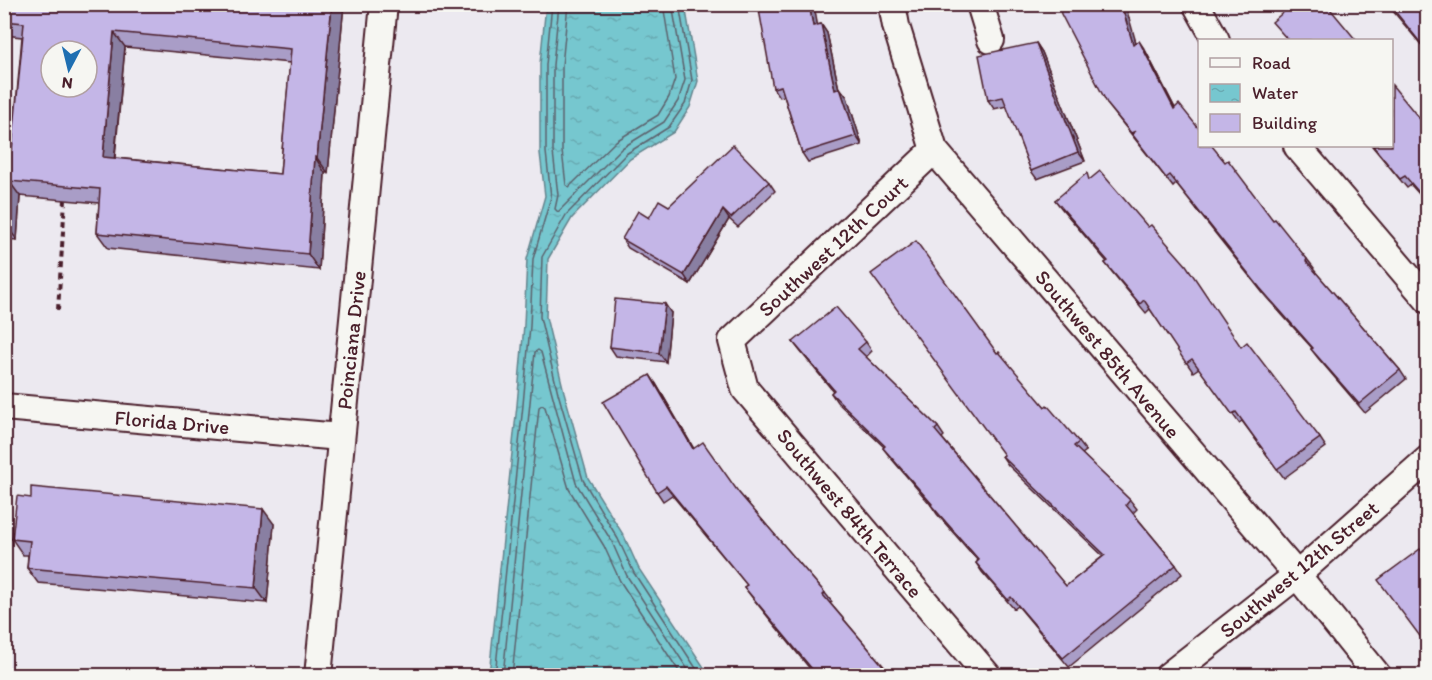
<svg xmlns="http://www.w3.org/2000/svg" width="1432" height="680" font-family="Itim,sans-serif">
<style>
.water{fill:url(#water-ripples);stroke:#64848d;stroke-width:1.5}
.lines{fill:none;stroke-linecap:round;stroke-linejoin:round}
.shore{stroke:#5c626d;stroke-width:1.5}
.minor-casing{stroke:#4a1f2b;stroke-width:30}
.path{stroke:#4a1f2b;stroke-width:4;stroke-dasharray:6 4.5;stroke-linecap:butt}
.minor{stroke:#f6f6f2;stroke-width:26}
.wall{fill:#a99dc7;stroke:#4a1f2b;stroke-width:1.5;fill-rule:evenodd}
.shaded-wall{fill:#897fa2;stroke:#4a1f2b;stroke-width:1.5}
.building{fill:#c4b6e7;stroke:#4a1f2b;stroke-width:1.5;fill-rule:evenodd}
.labels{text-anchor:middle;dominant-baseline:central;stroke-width:6;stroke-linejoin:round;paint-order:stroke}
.street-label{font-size:21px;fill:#4a1f2b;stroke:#f6f6f2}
</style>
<defs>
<pattern id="water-ripples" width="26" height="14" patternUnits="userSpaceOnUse" patternTransform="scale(1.5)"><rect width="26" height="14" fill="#76c7cf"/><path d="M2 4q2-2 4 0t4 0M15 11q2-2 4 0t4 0" fill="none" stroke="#68aab2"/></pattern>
</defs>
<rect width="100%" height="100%" fill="#ece9f0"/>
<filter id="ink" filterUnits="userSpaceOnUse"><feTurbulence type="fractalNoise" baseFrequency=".0167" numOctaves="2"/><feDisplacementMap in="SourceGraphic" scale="12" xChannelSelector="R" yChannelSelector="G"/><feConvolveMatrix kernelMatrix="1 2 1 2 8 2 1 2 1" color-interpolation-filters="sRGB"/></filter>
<g filter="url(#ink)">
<!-- water -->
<path class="water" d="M546,5H685L698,81L690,107L674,132L630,159L572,218L548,259L546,317L564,392L588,478L624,536L639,569L709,675H489L517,405L524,325L527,259L545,196L540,153V64Z"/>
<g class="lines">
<!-- shore -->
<g class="shore">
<path d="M559,4L553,65V152L558,195L555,209L558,212L622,148L664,122L678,101L685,80L672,4"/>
<path d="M568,4L562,66V151L566,185L569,187L616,141L658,115L669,97L675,79L663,4"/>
<path d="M679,4L692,80L685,104L669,127L626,154L566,215L542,257L540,317L558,393L583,480L618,539L634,573L701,676"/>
<path d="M495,676L523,405L530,326L533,259L551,197L546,152V65L552,4"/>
<path d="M503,676L535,352L538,350L541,352L576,483L612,542L627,576L692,676"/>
<path d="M512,676L539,407L542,405L545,407L569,489L604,546L620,581L682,676"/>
</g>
<!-- minor casing -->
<g class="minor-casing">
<g id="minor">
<path d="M892,4L896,26L934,150L1297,575L1378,676"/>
<path d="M980,4L991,40"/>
<path d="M1196,4L1216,40"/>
<path d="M1297,146L1428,300"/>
<path d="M934,150L732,341L745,389L988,676"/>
<path d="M4,407L340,437"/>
<path d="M318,676L384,4"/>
<path d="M1168,676L1297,575L1428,459"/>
</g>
</g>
<!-- path -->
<path class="path" d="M58,310L65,200"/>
<!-- minor -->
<use href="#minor" class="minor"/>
</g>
<!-- wall -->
<g class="wall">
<path d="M4,4H344L328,173H325L319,270L108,248L97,233L99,203L20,196L17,240L4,239V149L12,150L22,37L4,35ZM125,47L290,63L280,174L115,158Z"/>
<path d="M814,4L817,25L821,24L827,33L839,89L840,88L847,97L862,145L808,162L802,153L784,96L779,97L773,88Z"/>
<path d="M1387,4H1428V53Z"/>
<path d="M1136,42L1145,50L1175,108L1200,146L1273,220L1307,259L1314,268L1313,269L1400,370L1406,379L1365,413L1318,358L1311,349L1312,348L1266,297L1176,184L1173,187L1108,105Z"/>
<path d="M1036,43L1042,52L1085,161L1037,179L1031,171L1007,106L994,109L988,100Z"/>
<path d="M1428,129V204L1411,185L1407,188L1372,146H1392Z"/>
<path d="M1091,179L1241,347L1320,438L1326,447L1284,478L1242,421L1239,423L1199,368L1193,372L1150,309L1146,313L1112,272L1105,263L1107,262L1062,209L1055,200Z"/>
<path d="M769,182L775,191L738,227L729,219L690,284L628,248L622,239L649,218L669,206Z"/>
<path d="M671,313L666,362L616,356L610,347Z"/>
<path d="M793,342H866L872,351L866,357L938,427L944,436L942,438L1066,586L1103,556L1008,465L1002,456L1004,455L997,353L1045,407L1079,442L1086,451L1082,454L1130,500L1137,509L1133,513L1176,565L1182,574L1069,667L1018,606L1014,609L982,572L976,563L978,561L937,514L931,505L890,457L883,448L884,447L837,402L831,393L833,391L800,351Z"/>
<path d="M656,384L694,449L739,493L825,593L832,602L830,603L891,675H815L751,596L744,587L747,585L672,495L663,501L657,492Z"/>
<path d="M274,524L267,603L38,583L27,568L28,555H23L12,539Z"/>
</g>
<!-- shaded-wall -->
<g class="shaded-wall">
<path d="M332,4H344L328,173L317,158Z"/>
<path d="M809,4H814L819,35L813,26Z"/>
<path d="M1121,4H1125L1139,53L1133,44Z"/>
<path d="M821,24L827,33L841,99L835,90Z"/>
<path d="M114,32L125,47L113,172L103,157Z"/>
<path d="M1139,41L1145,50L1180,118L1174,109Z"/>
<path d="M1036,43L1042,52L1085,161L1078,152Z"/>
<path d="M840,88L847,97L862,145L856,136Z"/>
<path d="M315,157L325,173L319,270L308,254Z"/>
<path d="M9,181L20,196L17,240L6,225Z"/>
<path d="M723,210L729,219L690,284L684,275Z"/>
<path d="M665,304L671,313L666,362L659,353Z"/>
<path d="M650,375L656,384L699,458L693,449Z"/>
<path d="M263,509L274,524L267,603L256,588Z"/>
</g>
<!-- building -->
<g class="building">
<path d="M4,4H332L317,158L315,157L308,254L97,233L100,189L9,181L6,225H4V149L12,150L24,23L4,21ZM114,32L291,49L280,174L103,157ZM51,51H87V87H51Z"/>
<path d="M758,4H809L813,26L821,24L835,90L840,88L856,136L802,153L781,86L773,88Z"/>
<path d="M1059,4H1121L1133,44L1139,41L1174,109L1179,104L1200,130V146H1212L1225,162L1228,160L1273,220L1275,219L1307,259L1306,261L1400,370L1359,404L1311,349L1313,348L1260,288L1170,175L1166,178L1132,134L1136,131L1131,133L1108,105L1061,14Z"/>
<path d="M1293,4H1326L1356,40H1288L1272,22Z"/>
<path d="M1389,4H1428V52Z"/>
<path d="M1036,43L1078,152L1031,171L1003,97L988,100L979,55Z"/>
<path d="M1392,85L1428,129V203L1405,176L1400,179L1373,146H1392Z"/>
<path d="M733,145L769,182L731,218L723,210L684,275L622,239L638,211L649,218L659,200L669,206Z"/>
<path d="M1100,171L1148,227L1151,225L1186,265L1241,347L1247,342L1320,438L1277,469L1236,412L1232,414L1192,359L1186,363L1144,300L1140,304L1105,263L1108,261L1055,200L1087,173L1089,180Z"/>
<path d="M916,241L997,353L999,352L1045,407L1047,405L1079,442L1074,446L1130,500L1126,505L1176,565L1063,658L1011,597L1008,600L976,563L979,560L931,505L932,504L883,448L885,446L831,393L834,390L793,342L836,307L866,342L858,349L938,427L935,430L1066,586L1105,555L1002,456L1004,455L871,274Z"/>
<path d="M615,299L665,304L659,353L610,347Z"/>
<path d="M650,375L693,449L703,442L739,493L825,593L823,595L891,675H817L744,587L747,585L666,486L657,492L603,402Z"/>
<path d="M31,487L263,509L256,588L27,568L30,541L12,539L17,496L31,498Z"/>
<path d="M1420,549L1428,559V647L1378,580Z"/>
</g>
</g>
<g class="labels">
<!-- street labels -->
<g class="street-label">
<text transform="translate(833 246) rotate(-43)">Southwest 12th Court</text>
<text transform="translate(351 340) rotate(-84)">Poinciana Drive</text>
<text transform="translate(1108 354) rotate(50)">Southwest 85th Avenue</text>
<text transform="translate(172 422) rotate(5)">Florida Drive</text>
<text transform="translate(850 513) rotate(50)">Southwest 84th Terrace</text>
<text transform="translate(1299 569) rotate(-40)">Southwest 12th Street</text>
</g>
</g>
<!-- margin -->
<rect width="1432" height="680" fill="none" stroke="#f6f6f2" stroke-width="24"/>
<rect x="12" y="12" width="1408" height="656" fill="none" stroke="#4a1f2b" stroke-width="2" filter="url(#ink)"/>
<!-- legend -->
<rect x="1198" y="39" width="195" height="108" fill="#f6f6f2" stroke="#b1a0a2" stroke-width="1.5"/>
<rect x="1210" y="58" width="30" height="9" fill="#f6f6f2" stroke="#b1a0a2" stroke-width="1.5"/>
<text x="1252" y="69" font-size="18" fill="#4a1f2b">Road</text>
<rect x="1210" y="84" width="30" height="18" fill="url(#water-ripples)" stroke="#b1a0a2" stroke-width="1.5"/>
<text x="1252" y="99" font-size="18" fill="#4a1f2b">Water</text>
<rect x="1210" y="114" width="30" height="18" fill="#c4b6e7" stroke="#b1a0a2" stroke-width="1.5"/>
<text x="1252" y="129" font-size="18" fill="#4a1f2b">Building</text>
<!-- north arrow -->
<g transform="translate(69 69) rotate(187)"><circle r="28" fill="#f6f6f2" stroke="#b1a0a2" stroke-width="1.5"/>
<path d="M0-4.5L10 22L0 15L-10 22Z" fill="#1f6fb2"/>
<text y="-9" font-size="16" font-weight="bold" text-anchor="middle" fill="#4a1f2b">N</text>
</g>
</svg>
